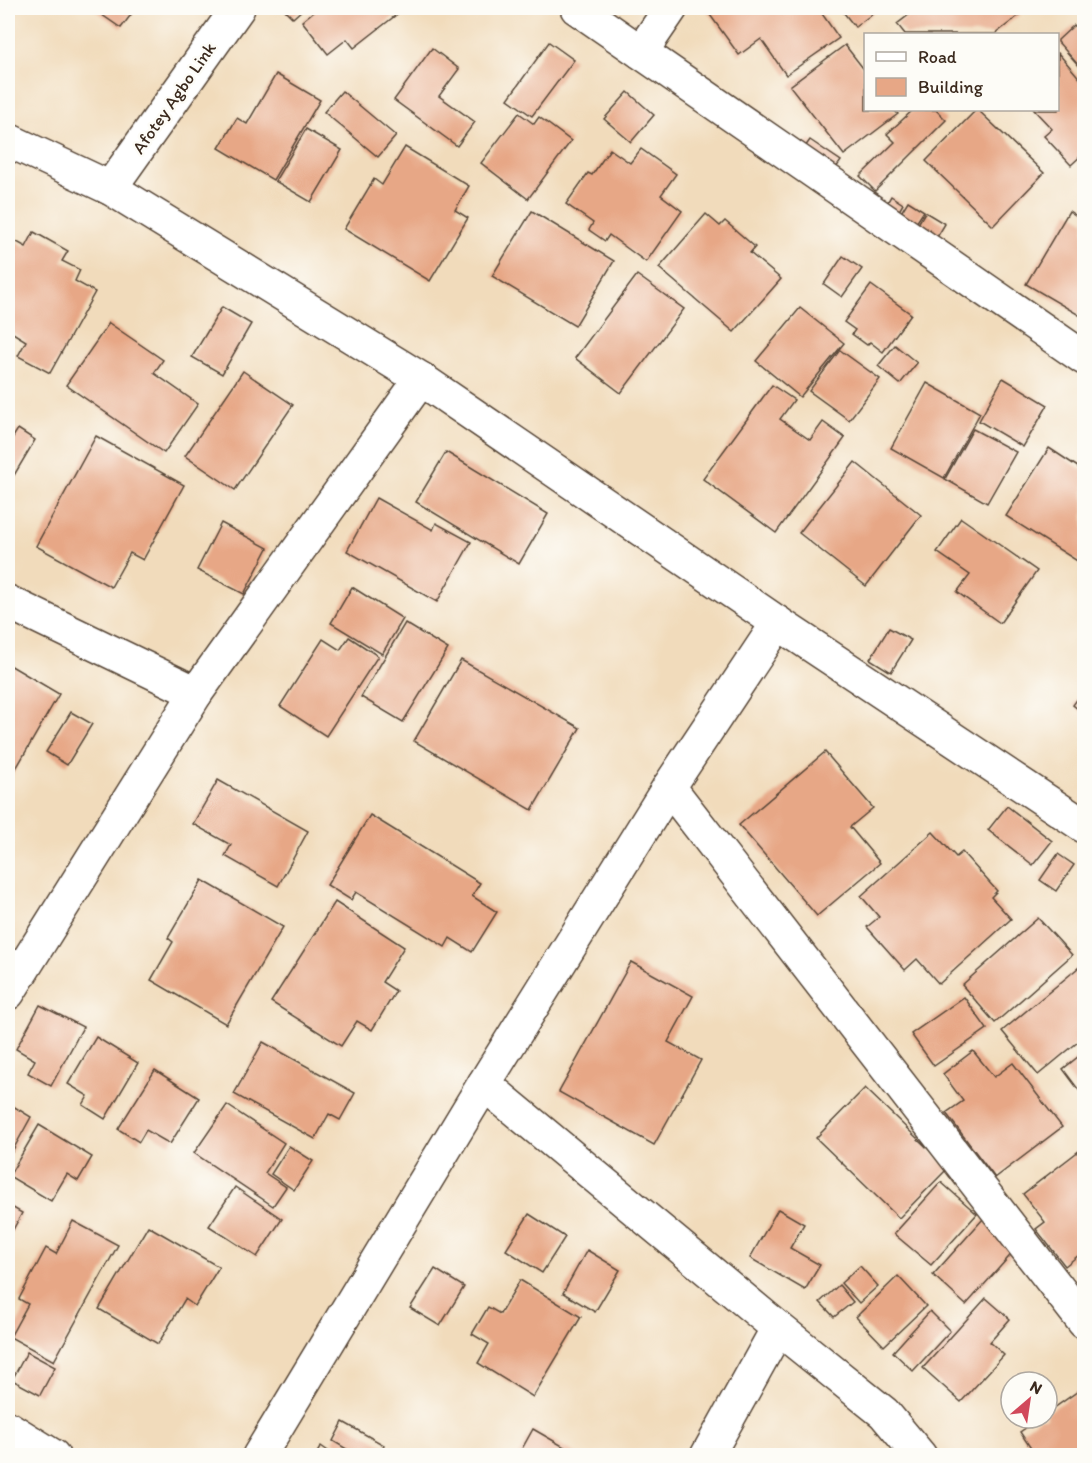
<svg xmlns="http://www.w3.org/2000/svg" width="1092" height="1463" font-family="Itim,sans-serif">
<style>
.building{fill:#e7a786}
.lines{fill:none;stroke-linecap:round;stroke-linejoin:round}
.minor-casing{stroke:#564536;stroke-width:36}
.minor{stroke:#fff;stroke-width:33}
.labels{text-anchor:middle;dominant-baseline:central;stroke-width:5;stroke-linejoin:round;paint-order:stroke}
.street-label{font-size:18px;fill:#3b2a1e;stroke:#fdfcf7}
</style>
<rect width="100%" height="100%" fill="#fdfcf7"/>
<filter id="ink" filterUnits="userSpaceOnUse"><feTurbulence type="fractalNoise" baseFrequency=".0167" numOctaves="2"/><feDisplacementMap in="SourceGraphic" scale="12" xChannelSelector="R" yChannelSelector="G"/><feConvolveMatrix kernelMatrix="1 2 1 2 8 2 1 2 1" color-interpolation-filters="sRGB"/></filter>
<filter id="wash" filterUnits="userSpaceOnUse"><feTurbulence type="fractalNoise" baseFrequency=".008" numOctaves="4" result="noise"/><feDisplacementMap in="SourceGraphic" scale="24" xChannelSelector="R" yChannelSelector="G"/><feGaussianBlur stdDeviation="1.35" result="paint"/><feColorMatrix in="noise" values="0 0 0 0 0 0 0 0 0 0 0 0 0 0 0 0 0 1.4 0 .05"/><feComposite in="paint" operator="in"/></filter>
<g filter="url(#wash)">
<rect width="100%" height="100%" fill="#f1dbbb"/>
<g id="blocks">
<!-- building -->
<g class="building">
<path d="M92,8H136L121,28Z"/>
<path d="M283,8H304L293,18Z"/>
<path d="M318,8H405L354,48L347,39L328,54L302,21Z"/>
<path d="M705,8H818L839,38L786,75L761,39L739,55Z"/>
<path d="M840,8H880L855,27Z"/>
<path d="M918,8H1016L1021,14L995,34H905L897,24Z"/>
<path d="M1074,25L1084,37V63L1080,67L1058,42V40Z"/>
<path d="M549,42L574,60L532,116L508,99Z"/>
<path d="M845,45L866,72V110H894L898,114L844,155L790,86Z"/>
<path d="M432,48L459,69L439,96L475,122L457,146L394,100Z"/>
<path d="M1058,53L1082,81L1084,79V153L1071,165L1044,136L1052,129L1034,110H1058Z"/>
<path d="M276,74L320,100L273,180L219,148L237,118L247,124Z"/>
<path d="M342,91L396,136L378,157L324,112Z"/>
<path d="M628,92L654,115L631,142L604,119Z"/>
<path d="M913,110H936L946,120L875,191L860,176L895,142L887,134Z"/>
<path d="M976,110H978L1044,173L993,226L926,161Z"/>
<path d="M519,113L534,124L539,117L571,141L528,199L481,163Z"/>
<path d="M306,129L342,150L311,202L275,181Z"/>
<path d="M810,140L841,161L828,179L797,158Z"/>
<path d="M405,147L469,186L455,210L468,218L430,281L344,229L374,179L382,185Z"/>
<path d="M610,149L630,163L641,149L676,174L661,195L682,211L646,262L609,235L605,241L589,230L593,223L566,204L588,173L592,175Z"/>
<path d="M891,196L903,204L892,223L880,215Z"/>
<path d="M908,201L924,211L909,234L894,224Z"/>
<path d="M532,211L614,261L575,326L492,276Z"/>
<path d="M1069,211L1084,221V318L1026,284Z"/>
<path d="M925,212L945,224L931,247L911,236Z"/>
<path d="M706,214L720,226L725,221L755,247L750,253L781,279L734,332L659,268Z"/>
<path d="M34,232L68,251L62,261L80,270L75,281L95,292L50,373L18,356L26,341L8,330V237L26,247Z"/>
<path d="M843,256L862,269L842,297L824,284Z"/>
<path d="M637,275L684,309L621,393L575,358Z"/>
<path d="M871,285L911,314L883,352L870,342L867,345L852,334L855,330L844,322Z"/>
<path d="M222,307L251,324L222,374L192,357Z"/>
<path d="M800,308L844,343L800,397L756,361Z"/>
<path d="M109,323L163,360L154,373L198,404L164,453L66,385Z"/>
<path d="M895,345L917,363L900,384L878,366Z"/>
<path d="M840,350L880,379L849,420L809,391Z"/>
<path d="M243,371L293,405L235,490L185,456Z"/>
<path d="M1003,378L1048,405L1023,447L979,421Z"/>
<path d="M927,383L980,413L944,478L891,448Z"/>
<path d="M772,385L794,400L780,419L810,440L823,422L845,438L776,533L703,479Z"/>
<path d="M18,429L35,440L13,477L8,474V445Z"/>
<path d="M973,429L1016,452L987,503L945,479Z"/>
<path d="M96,436L184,485L143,560L130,553L111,587L36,546Z"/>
<path d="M1049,448L1084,471V561L1082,564L1006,516Z"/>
<path d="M446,452L548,514L519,564L416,502Z"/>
<path d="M855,462L921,515L866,586L799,533Z"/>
<path d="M376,498L433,530L436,523L471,542L437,602L347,551Z"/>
<path d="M961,518L1037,571L1000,623L957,592L970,575L937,552Z"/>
<path d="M221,523L268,548L244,594L197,570Z"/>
<path d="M352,587L403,619L382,654L331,623Z"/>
<path d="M405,623L448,649L403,722L361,697Z"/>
<path d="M889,628L911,640L891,672L870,659Z"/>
<path d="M349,637L378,656L326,736L280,706L323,639L340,650Z"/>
<path d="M461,660L580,728L532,810L414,741Z"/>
<path d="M8,664L59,694L10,779L8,777Z"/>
<path d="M1084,690V714L1073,705Z"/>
<path d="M71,712L92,724L67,765L46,752Z"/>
<path d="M825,752L873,808L850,827L880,863L817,916L739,825Z"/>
<path d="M218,780L308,831L278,886L225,856L231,845L193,824Z"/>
<path d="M1007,806L1052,841L1033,865L988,830Z"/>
<path d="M370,815L480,883L472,896L497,912L472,952L450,938L445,947L356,892L351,900L327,885Z"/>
<path d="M933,832L956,857L962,852L997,891L991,897L1011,919L939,984L917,959L905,970L867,927L879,917L861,896Z"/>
<path d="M1058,854L1074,865L1056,891L1040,880Z"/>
<path d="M202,880L283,927L226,1024L151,980L173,942L168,938Z"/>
<path d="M335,902L404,947L382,982L396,991L372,1030L357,1021L341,1046L271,1002Z"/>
<path d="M1038,918L1072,955L995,1023L962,985Z"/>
<path d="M631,962L693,996L668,1042L701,1060L654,1145L559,1092Z"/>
<path d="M1084,963V1037L1038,1075L1002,1031Z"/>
<path d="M964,997L987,1029L934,1066L911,1034Z"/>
<path d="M40,1005L83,1027L51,1086L28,1073L35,1060L16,1049Z"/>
<path d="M96,1037L138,1063L105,1119L83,1105L88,1096L68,1084Z"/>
<path d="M263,1042L355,1093L340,1120L329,1114L315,1139L234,1094Z"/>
<path d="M973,1051L994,1077L1013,1063L1062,1127L995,1178L946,1113L963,1101L943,1074Z"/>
<path d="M1084,1052V1097L1063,1069Z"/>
<path d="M155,1070L199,1098L170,1144L146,1130L139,1142L118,1129Z"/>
<path d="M865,1088L948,1168L899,1218L816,1138Z"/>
<path d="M8,1103L31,1117L8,1159Z"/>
<path d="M227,1105L284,1143L265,1173L286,1187L273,1206L194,1153Z"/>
<path d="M39,1125L92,1157L78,1181L67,1174L51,1201L9,1176Z"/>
<path d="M289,1146L313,1161L294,1190L271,1174Z"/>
<path d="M1080,1150L1084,1156V1251L1065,1266L1036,1229L1045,1222L1023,1194Z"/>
<path d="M941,1182L977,1214L931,1265L894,1234Z"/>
<path d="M235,1187L282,1219L257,1257L209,1226Z"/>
<path d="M8,1205L22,1213L8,1239Z"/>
<path d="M778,1209L804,1224L790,1248L820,1265L805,1290L750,1258Z"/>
<path d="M529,1214L565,1237L542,1273L506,1250Z"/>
<path d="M983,1219L1016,1249L966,1305L933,1275Z"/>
<path d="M73,1221L118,1245L54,1361L10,1337L28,1304L19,1299L46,1248L56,1254Z"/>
<path d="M148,1226L219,1267L195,1306L185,1299L158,1344L99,1309Z"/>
<path d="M587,1250L620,1270L595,1312L563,1293Z"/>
<path d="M860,1266L878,1286L859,1303L841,1283Z"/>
<path d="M435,1269L464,1287L440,1326L410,1308Z"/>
<path d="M898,1276L926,1306L884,1346L856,1317Z"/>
<path d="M520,1280L581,1317L533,1397L478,1363L489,1344L472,1334L488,1307L500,1314Z"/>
<path d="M839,1285L853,1302L834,1317L820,1302Z"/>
<path d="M986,1298L1010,1319L990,1342L1004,1355L961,1402L923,1368Z"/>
<path d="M930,1311L950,1331L913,1371L893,1352Z"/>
<path d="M27,1352L55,1367L40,1395L12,1380Z"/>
<path d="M1084,1387V1456H1036L1020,1432L1040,1418H1047V1413Z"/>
<path d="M343,1422L384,1445L378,1456H354L355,1454L333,1441Z"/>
<path d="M533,1429L580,1456H518Z"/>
<path d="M321,1446L335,1456H315Z"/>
</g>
</g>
</g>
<g filter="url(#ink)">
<use href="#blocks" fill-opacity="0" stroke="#564536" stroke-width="1.5"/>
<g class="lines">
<!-- minor casing -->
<g class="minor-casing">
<g id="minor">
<path d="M577,8L1084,358"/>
<path d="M641,52L671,8"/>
<path d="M8,140L110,188L421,379L778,623L1084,826"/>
<path d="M110,188L238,8"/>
<path d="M8,602L196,693"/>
<path d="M669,787L1084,1322"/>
<path d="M8,993L196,693L421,379"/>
<path d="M484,1084L778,1328L884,1413L920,1456"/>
<path d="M8,1428L53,1456"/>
<path d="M259,1456L484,1084L669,787L778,623"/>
<path d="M707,1456L778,1328"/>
</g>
</g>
<!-- minor -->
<use href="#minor" class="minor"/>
</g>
</g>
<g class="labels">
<!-- street labels -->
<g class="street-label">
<text transform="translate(174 98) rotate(-55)">Afotey Agbo Link</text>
</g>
</g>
<!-- margin -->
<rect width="1092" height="1463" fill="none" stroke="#fdfcf7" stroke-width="30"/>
<!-- legend -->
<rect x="864" y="33" width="195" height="78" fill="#fdfcf7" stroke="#afa8a0" stroke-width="1.5"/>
<rect x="876" y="52" width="30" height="9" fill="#ffffff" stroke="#afa8a0" stroke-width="1.5"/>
<text x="918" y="63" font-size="18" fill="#3b2a1e">Road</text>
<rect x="876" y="78" width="30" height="18" fill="#e7a786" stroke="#afa8a0" stroke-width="1.5"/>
<text x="918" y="93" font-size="18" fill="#3b2a1e">Building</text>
<!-- north arrow -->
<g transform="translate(1029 1400) rotate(29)"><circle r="28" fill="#fdfcf7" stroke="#afa8a0" stroke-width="1.5"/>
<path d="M0-4.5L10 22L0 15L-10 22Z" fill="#d1495b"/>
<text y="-9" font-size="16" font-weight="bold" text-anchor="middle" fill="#3b2a1e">N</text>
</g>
</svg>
